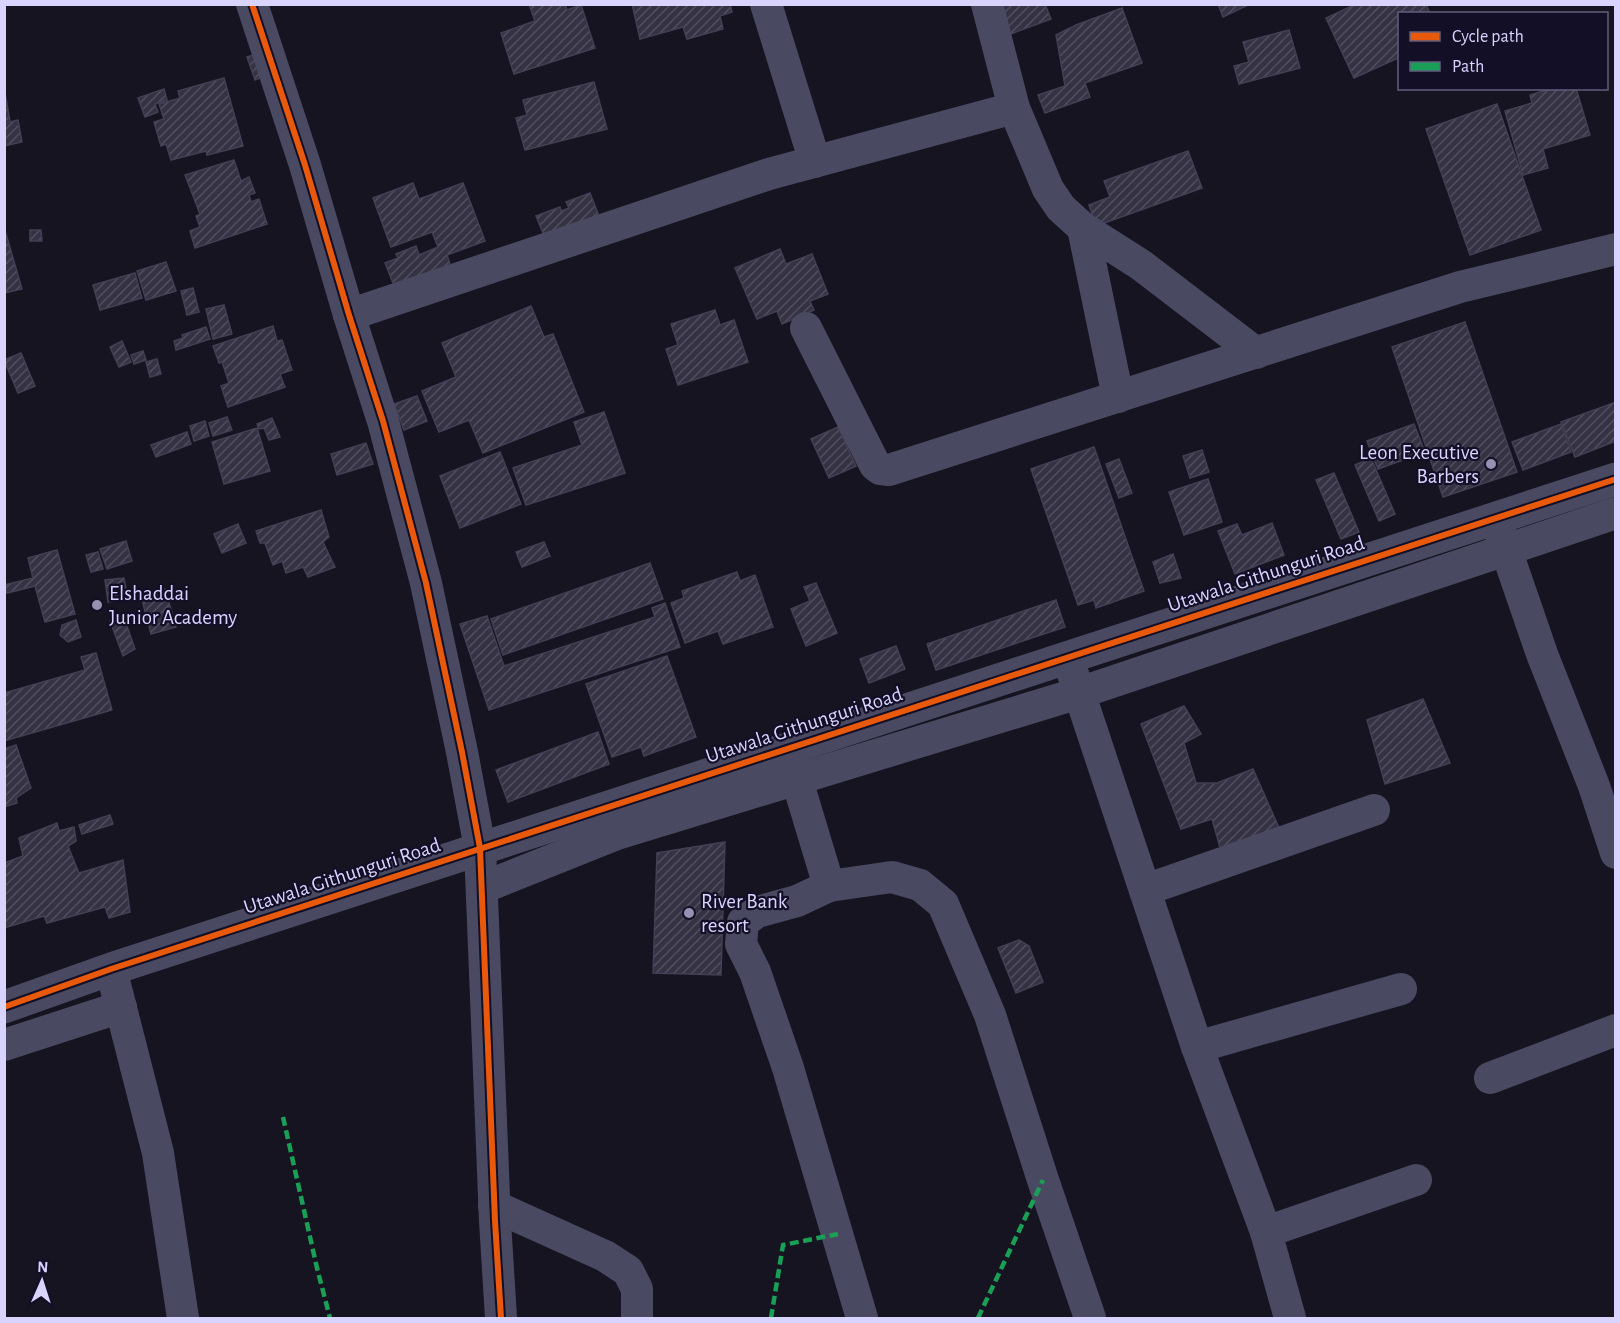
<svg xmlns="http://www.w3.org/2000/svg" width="1620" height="1323" font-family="'Alegreya Sans',sans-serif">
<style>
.building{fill:url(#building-hatch);stroke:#433f54;stroke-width:1.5}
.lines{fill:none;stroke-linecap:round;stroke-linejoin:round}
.minor{stroke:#4a4962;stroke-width:32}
.tertiary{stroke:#4a4962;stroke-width:33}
.quiet{stroke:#1a9f57;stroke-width:4.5;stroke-dasharray:9 4.5;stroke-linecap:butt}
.cycleway-casing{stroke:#130f26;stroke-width:10}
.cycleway{stroke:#e8590c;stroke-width:6}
.poi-dot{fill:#9591b1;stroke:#130f26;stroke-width:2}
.labels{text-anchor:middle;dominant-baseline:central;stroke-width:4.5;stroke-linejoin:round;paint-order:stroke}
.poi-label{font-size:21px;fill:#d9d4ff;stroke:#130f26;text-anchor:start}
.street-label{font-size:21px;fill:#d9d4ff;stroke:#130f26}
</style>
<defs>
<pattern id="building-hatch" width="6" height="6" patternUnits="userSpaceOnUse" patternTransform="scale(1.5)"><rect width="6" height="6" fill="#343243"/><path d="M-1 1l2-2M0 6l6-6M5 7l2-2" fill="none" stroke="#514f5f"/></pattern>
</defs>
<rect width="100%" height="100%" fill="#161421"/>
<!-- building -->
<g class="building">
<path d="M529,4H565L567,10L581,5L595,48L514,74L501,33L535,21Z"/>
<path d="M632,4H730L732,12L720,16L723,29L687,39L683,27L640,39Z"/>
<path d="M997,4H1045L1051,19L1008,35Z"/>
<path d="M1218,4H1250L1223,17Z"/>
<path d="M1356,4H1426L1430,14H1400V61L1398,58L1354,78L1326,18Z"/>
<path d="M1122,8L1142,63L1085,83L1090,97L1045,113L1038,95L1065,86L1056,35L1076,25Z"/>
<path d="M1289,30L1300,68L1239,84L1234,66L1249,62L1243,42Z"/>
<path d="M265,51L273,73L255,80L247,57Z"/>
<path d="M224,78L243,146L207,155L206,151L171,160L166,144L161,146L154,122L164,119L159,104L180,98L178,91Z"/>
<path d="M594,82L607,129L525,150L516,118L527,115L523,100Z"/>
<path d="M4,87L10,122L18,120L22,142L4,146Z"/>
<path d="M1553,88H1576L1590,135L1543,149L1548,168L1523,175L1505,111L1532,103L1530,95Z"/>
<path d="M164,89L167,100L155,104L158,112L145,117L138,98Z"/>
<path d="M1497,104L1541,230L1470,255L1426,129Z"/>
<path d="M1188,151L1202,188L1096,226L1089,205L1110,197L1104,181Z"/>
<path d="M234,160L241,181L249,177L255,193L249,195L251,202L259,199L267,224L195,248L190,231L200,227L196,216L200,214L185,175Z"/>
<path d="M413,183L419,199L463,183L485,241L447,255L451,267L395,288L385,263L398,258L396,254L416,246L419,255L438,247L432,232L391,247L373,198Z"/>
<path d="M590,193L601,221L547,243L536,216L560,207L561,211L569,208L566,202Z"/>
<path d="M4,227L22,289L4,293Z"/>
<path d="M30,230H41L42,241H30Z"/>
<path d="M780,249L786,264L812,254L828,294L810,301L814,310L782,324L777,311L757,319L735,268Z"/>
<path d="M166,262L176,291L146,300L137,271Z"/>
<path d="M135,273L142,298L100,310L93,285Z"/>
<path d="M193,288L199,312L187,315L181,291Z"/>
<path d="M224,305L232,334L213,339L206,309Z"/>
<path d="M531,306L544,337L553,334L584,412L483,453L469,420L439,432L422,391L456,377L442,343Z"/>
<path d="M715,310L720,325L734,320L748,362L678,385L666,349L678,345L671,324Z"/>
<path d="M1465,322L1517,472L1443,497L1392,347Z"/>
<path d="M273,326L277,341L282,340L292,370L280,374L285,387L228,407L221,386L229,383L222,362L219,363L213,346Z"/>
<path d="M206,327L210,339L176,350L174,341L183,338L182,335Z"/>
<path d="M122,341L131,362L119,367L110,347Z"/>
<path d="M143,351L146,360L134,364L131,355Z"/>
<path d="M21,353L35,386L18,393L4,360Z"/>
<path d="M157,359L161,374L150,377L146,362Z"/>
<path d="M417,396L427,421L404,430L394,404Z"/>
<path d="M1616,402V441L1575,457L1561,422Z"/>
<path d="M604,412L625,473L526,505L513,468L582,445L574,422Z"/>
<path d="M227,417L232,430L213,436L209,423Z"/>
<path d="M272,418L280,437L269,440L264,428L259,429L257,424Z"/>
<path d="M205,421L209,436L194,441L190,426Z"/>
<path d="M1414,424L1425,452L1378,469L1367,441Z"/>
<path d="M1561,424L1571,452L1523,470L1512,442Z"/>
<path d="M838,427L856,466L829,478L811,439Z"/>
<path d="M257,428L270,471L224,484L212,442Z"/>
<path d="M187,432L191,444L156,457L151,445Z"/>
<path d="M366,443L373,464L337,475L331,454Z"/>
<path d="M1094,447L1144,591L1096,608L1094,600L1078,605L1031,469Z"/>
<path d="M1202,450L1209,472L1190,478L1183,456Z"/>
<path d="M500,452L521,504L460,528L440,476Z"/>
<path d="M1371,458L1395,514L1379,521L1355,465Z"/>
<path d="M1119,459L1132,493L1119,498L1106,464Z"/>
<path d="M1334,473L1359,532L1341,539L1316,480Z"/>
<path d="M1208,479L1222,522L1184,535L1169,492Z"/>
<path d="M321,510L329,537L323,542L335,567L308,577L303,567L286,573L282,561L273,565L265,543H260L256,531Z"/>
<path d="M1272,523L1284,555L1235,574L1218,531L1237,524L1242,535Z"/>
<path d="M238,524L246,543L222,553L214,534Z"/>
<path d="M126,541L132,561L107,569L100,549Z"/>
<path d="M544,542L550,556L522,567L516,552Z"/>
<path d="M57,550L75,614L45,622L35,586L7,593L4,585L33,578L28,558Z"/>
<path d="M98,552L103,569L91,572L86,555Z"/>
<path d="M1173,554L1181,578L1160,583L1153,562Z"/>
<path d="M650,563L663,599L503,655L491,619Z"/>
<path d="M737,572L740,581L755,575L773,627L723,644L718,631L685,643L671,603L684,598L682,591Z"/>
<path d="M124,578L128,600L108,602L105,580Z"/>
<path d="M816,583L837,633L806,646L791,609L810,601L804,587Z"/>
<path d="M165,589L176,627L151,634L141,596Z"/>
<path d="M1056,600L1065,627L936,670L927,644Z"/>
<path d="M665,603L680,647L489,710L460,624L487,616L504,666L655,617L652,608Z"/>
<path d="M123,615L135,649L123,656L110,621Z"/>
<path d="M76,620L81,637L68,642L60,635L62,625Z"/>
<path d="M896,646L905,669L869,683L860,659Z"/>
<path d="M96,653L112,710L4,741V693L85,670L81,657Z"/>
<path d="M667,656L696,737L644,756L641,747L612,757L586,684Z"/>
<path d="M1423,699L1450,763L1385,784L1367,720Z"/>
<path d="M1184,706L1201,734L1184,743L1196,783H1217L1253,769L1280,830L1221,851L1212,819L1181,829L1141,724Z"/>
<path d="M598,732L609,764L508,802L496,770Z"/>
<path d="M16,745L31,788L16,798L17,803L4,807V749Z"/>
<path d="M110,815L113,824L82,834L79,825Z"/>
<path d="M57,823L59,831L74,827L76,841L68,846L79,873L123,860L130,912L109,918L105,907L47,923L44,916L4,928V863L23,856L19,838Z"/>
<path d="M725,842L721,975L653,973L657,853Z"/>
<path d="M1019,940L1029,946L1043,982L1016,993L998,948Z"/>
</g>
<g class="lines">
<!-- minor -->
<g class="minor">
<path d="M252,4L305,165L349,315L383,421L426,583L462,752L480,848L495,1221L501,1318"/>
<path d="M766,4L815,162"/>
<path d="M987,4L1014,108L1048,189L1061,208L1083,228L1141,265L1256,353"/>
<path d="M1083,228L1118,397"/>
<path d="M349,315L769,174L1014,108"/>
<path d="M806,328L875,465L880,469L889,470L1460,287L1616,249"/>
<path d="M1499,529L1542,654L1594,786L1616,853"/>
<path d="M1073,674L1197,1047L1266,1232L1290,1318"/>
<path d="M797,780L829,886L892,877L920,885L943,904L990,1015L1043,1180L1090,1318"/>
<path d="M829,886L797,901L757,912L743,922L741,944L755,972L788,1068L862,1318"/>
<path d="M482,888L617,834L1079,693L1616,513"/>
<path d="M1145,890L1374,810"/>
<path d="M111,969L158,1153L183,1318"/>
<path d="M4,1045L121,1007"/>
<path d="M1197,1047L1401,989"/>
<path d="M1490,1078L1616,1030"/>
<path d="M494,1206L605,1256L628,1271L637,1289V1318"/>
<path d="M1266,1232L1416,1180"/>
</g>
<!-- tertiary -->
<path class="tertiary" d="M4,1007L111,969L1616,479"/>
<!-- quiet -->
<g class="quiet">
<path d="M283,1117L317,1268L330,1318"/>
<path d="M771,1318L783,1245L838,1234"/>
<path d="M978,1318L1043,1180"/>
</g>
<!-- cycleway casing -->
<g class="cycleway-casing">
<g id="cycleway">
<path d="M252,4L305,165L349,315L383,421L426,583L462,752L480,848L495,1221L501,1318"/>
<path d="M4,1007L111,969L1616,479"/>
</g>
</g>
<!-- cycleway -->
<use href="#cycleway" class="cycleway"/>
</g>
<!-- markers -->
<g class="poi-dot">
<circle cx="1491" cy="464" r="6"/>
<circle cx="97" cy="605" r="6"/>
<circle cx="689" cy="913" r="6"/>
</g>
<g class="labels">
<!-- poi labels -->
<g class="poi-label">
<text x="1479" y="452" text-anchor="end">Leon Executive<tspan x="1479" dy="24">Barbers</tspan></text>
<text x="109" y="593">Elshaddai<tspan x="109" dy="24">Junior Academy</tspan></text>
<text x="701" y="901">River Bank<tspan x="701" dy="24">resort</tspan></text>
</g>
<!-- street labels -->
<g class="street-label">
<text transform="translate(1266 574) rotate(-18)">Utawala Githunguri Road</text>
<text transform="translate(804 725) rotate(-18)">Utawala Githunguri Road</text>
<text transform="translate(342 876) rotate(-18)">Utawala Githunguri Road</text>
</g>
</g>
<!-- border -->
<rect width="1620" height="1323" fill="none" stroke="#d9d4ff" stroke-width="12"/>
<!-- legend -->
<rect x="1398" y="12" width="210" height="78" fill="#130f26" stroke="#625e7d" stroke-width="1.5"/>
<rect x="1410" y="32" width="30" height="9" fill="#e8590c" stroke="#625e7d" stroke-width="1.5"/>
<text x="1452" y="42" font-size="18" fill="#d9d4ff">Cycle path</text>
<rect x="1410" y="62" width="30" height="9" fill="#1a9f57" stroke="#625e7d" stroke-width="1.5"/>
<text x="1452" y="72" font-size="18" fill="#d9d4ff">Path</text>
<!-- north arrow -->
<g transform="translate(42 1281) rotate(3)" stroke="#130f26" stroke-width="4.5" paint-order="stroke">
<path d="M0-4.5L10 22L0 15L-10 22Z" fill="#d9d4ff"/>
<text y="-9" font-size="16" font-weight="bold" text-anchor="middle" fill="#d9d4ff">N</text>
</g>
</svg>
